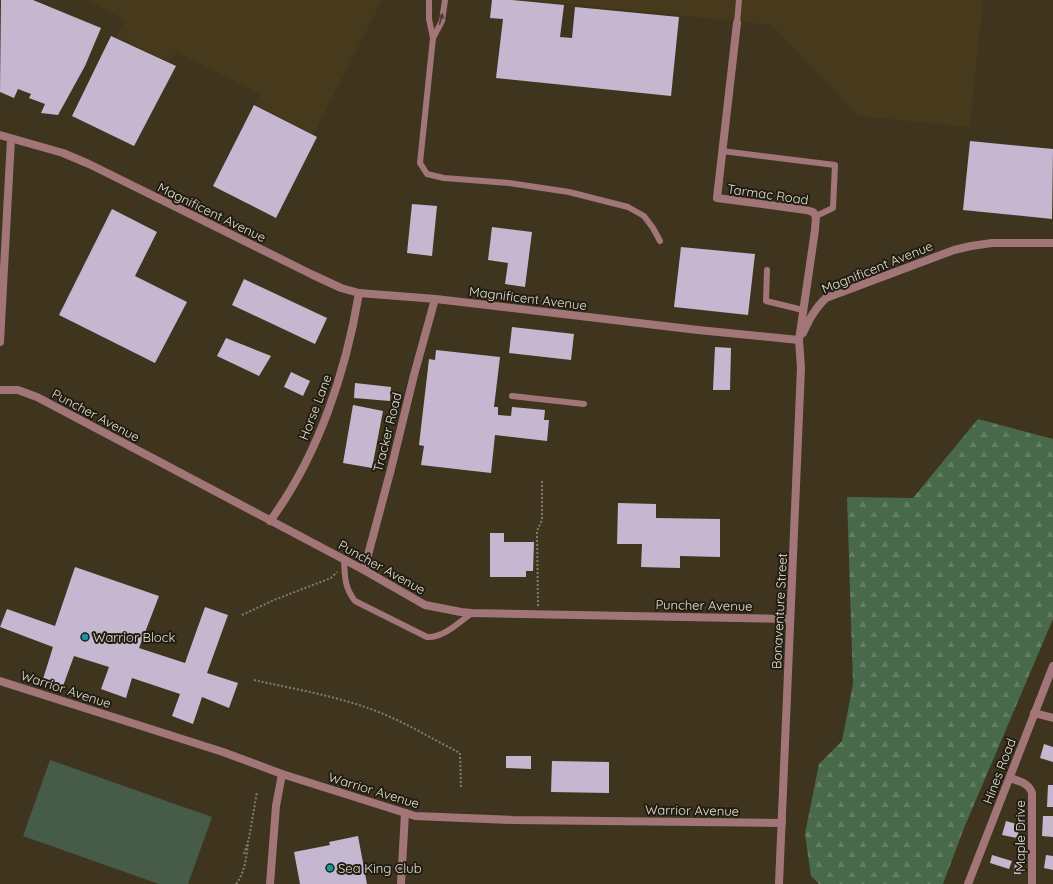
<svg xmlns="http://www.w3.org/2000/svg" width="1053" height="884" font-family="Quicksand,sans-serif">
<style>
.built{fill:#47391b}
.forest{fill:url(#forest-firs)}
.park{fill:#475c48}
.building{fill:#c6b7d1}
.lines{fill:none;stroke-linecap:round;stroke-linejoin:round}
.path{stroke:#847c68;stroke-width:2;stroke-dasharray:2 2;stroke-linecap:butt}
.service{stroke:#a27678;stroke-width:6}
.minor{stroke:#a27678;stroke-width:8}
.tertiary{stroke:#a27678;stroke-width:8}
.oneway{fill:#4f3c36}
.culture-dot{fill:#0f9aa8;stroke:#221d13;stroke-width:1.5}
.labels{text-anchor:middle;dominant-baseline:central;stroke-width:4;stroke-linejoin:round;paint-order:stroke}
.street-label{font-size:13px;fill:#e6e0d2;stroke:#221d13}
.poi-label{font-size:13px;fill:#e6e0d2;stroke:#221d13;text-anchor:start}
</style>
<defs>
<pattern id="forest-firs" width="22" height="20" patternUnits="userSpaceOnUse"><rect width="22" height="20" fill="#486a4b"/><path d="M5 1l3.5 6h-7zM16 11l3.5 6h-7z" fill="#627f64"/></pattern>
</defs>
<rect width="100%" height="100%" fill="#3f351e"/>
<!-- built -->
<g class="built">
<path d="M86,0H382L314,134L254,104L260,94L176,52L170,62L116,36L125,20Z"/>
<path d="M530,0H983L970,127L858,116L772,25Z"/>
</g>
<!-- forest -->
<path class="forest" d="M978,419L1053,439V619L964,828L943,884H819L811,876L805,834L819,764L842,741L853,684L847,497L913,498Z"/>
<!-- park -->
<path class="park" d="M50,760L212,817L188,884H159L23,836Z"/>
<!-- building -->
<g class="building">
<path d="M1,0H33L101,28L85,66L58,115L41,113L45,104L29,98L31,94L18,89L14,98L0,92Z"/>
<path d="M492,0H512L564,5L560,37L572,38L575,7L679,17L671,96L496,78L503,19L490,18Z"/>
<path d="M111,36L176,66L134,146L72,116Z"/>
<path d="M254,105L317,137L276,218L213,186Z"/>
<path d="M970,141L1053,149L1052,219L963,210Z"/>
<path d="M412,204L437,206L432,256L407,253Z"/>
<path d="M112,209L157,232L135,276L187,302L155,363L59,315Z"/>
<path d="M492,227L532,232L525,287L505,284L508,263L488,260Z"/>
<path d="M681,247L755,254L748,315L674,307Z"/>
<path d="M244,279L327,318L315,344L232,305Z"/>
<path d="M512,327L574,334L571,360L509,353Z"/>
<path d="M226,338L271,356L259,376L217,356Z"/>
<path d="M715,347L731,348L730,390H713Z"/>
<path d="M436,350L500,357L494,407H498V415L511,416L512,407L545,410L544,420H549L547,441L495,435L491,473L421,465L424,446L419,445L429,359L435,360Z"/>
<path d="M291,372L310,381L303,396L284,387Z"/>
<path d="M355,383L391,387L390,401L354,398Z"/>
<path d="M353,405L383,411L372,468L343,463Z"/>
<path d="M618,503L656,504V518L720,519V557L680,556V568L641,567L642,544H617Z"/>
<path d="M490,533H504V542H534L533,571H526V577H490Z"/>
<path d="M75,567L159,596L139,648L185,663L205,607L228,615L207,673L238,683L229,708L202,697L193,724L172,716L180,694L132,678L126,698L101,689L109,667L74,656L63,686L43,679L53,647L0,627L7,609L55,626Z"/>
<path d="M1044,744L1053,747V762L1040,758Z"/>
<path d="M506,756H531V769L506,768Z"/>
<path d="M552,761L609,762V793L551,792Z"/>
<path d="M1048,785H1053V807H1047Z"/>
<path d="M1043,816H1053V837L1042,836Z"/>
<path d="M1006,821L1020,825L1017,838L1002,835Z"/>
<path d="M358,836L367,884H300L294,852L330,845L329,842Z"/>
<path d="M992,855L1012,861L1009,869L990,863Z"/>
<path d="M1046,855L1053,856V870L1044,868Z"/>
<path d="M1015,862L1022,863L1021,874H1014Z"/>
</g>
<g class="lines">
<!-- path -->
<g class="path">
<path d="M538,606L537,531L542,520V481"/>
<path d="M242,615L274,600L331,578L337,572"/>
<path d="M254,680C294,689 337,696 376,711C405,722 432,739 460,753L461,788"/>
<path d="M244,854L249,838L257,792"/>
<path d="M236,884C245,872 246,859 248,844"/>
</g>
<!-- service -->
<g class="service">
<path d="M429,0V19L433,38L420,163L427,174L444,178L509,183L569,192L628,207L644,216L653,228L660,241"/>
<path d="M737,23L739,0"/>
<path d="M433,38L442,21L445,0"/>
<path d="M722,151L835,165L833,208L816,216"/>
<path d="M767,270L766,301L803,310"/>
<path d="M512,396L584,404"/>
<path d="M344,560C345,576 344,587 355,601L427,637C444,638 459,622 472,613"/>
</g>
<!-- minor -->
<g class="minor">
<path d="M737,23L717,198L806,210L813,212L816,216L815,230L799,340"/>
<path d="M0,135L63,153L89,164L313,275L341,288L359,293L436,299L698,330L799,340"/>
<path d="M803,333C809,320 815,308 826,298L954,250L971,246L992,243H1053"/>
<path d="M0,342L11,139"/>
<path d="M0,390H18L37,397L364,570L425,605L461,612L472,613L790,619"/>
<path d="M270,521C318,456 346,372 359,293"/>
<path d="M364,570L391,469L414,375L435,299"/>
<path d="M0,681L223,752L282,774L415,816L513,820L782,823"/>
<path d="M1034,713L1053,718"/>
<path d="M1010,778C1018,781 1029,783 1032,793V884"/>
<path d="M270,884L276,806L282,774"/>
<path d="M401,884L405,813"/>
</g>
<!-- tertiary -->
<g class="tertiary">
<path d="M779,884L801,368L799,340"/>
<path d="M968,884L1053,666"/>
</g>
</g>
<!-- one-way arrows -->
<defs><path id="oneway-solid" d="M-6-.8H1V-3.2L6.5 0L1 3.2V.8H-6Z"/></defs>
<use class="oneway" href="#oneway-solid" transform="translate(441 19) rotate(-74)"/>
<!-- markers -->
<g class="culture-dot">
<circle cx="85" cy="637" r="4"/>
<circle cx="330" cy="868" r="4"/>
</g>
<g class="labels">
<!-- street labels -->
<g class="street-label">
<text transform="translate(768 194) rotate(8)">Tarmac Road</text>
<text transform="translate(212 212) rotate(26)">Magnificent Avenue</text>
<text transform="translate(877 267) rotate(-22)">Magnificent Avenue</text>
<text transform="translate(528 298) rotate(7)">Magnificent Avenue</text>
<text transform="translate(315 407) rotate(-69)">Horse Lane</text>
<text transform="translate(96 415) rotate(28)">Puncher Avenue</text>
<text transform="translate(387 432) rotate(-76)">Tracker Road</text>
<text transform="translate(382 567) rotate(29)">Puncher Avenue</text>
<text transform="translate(704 605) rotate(1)">Puncher Avenue</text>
<text transform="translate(779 611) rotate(-87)">Bonaventure Street</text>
<text transform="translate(66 689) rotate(18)">Warrior Avenue</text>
<text transform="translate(999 771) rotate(-69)">Hines Road</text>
<text transform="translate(374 790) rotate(17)">Warrior Avenue</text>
<text transform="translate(692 810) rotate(1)">Warrior Avenue</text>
<text transform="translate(1020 836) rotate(-90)">Maple Drive</text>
</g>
<!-- poi labels -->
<g class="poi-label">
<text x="93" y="637">Warrior Block</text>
<text x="338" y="868">Sea King Club</text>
</g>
</g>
</svg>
